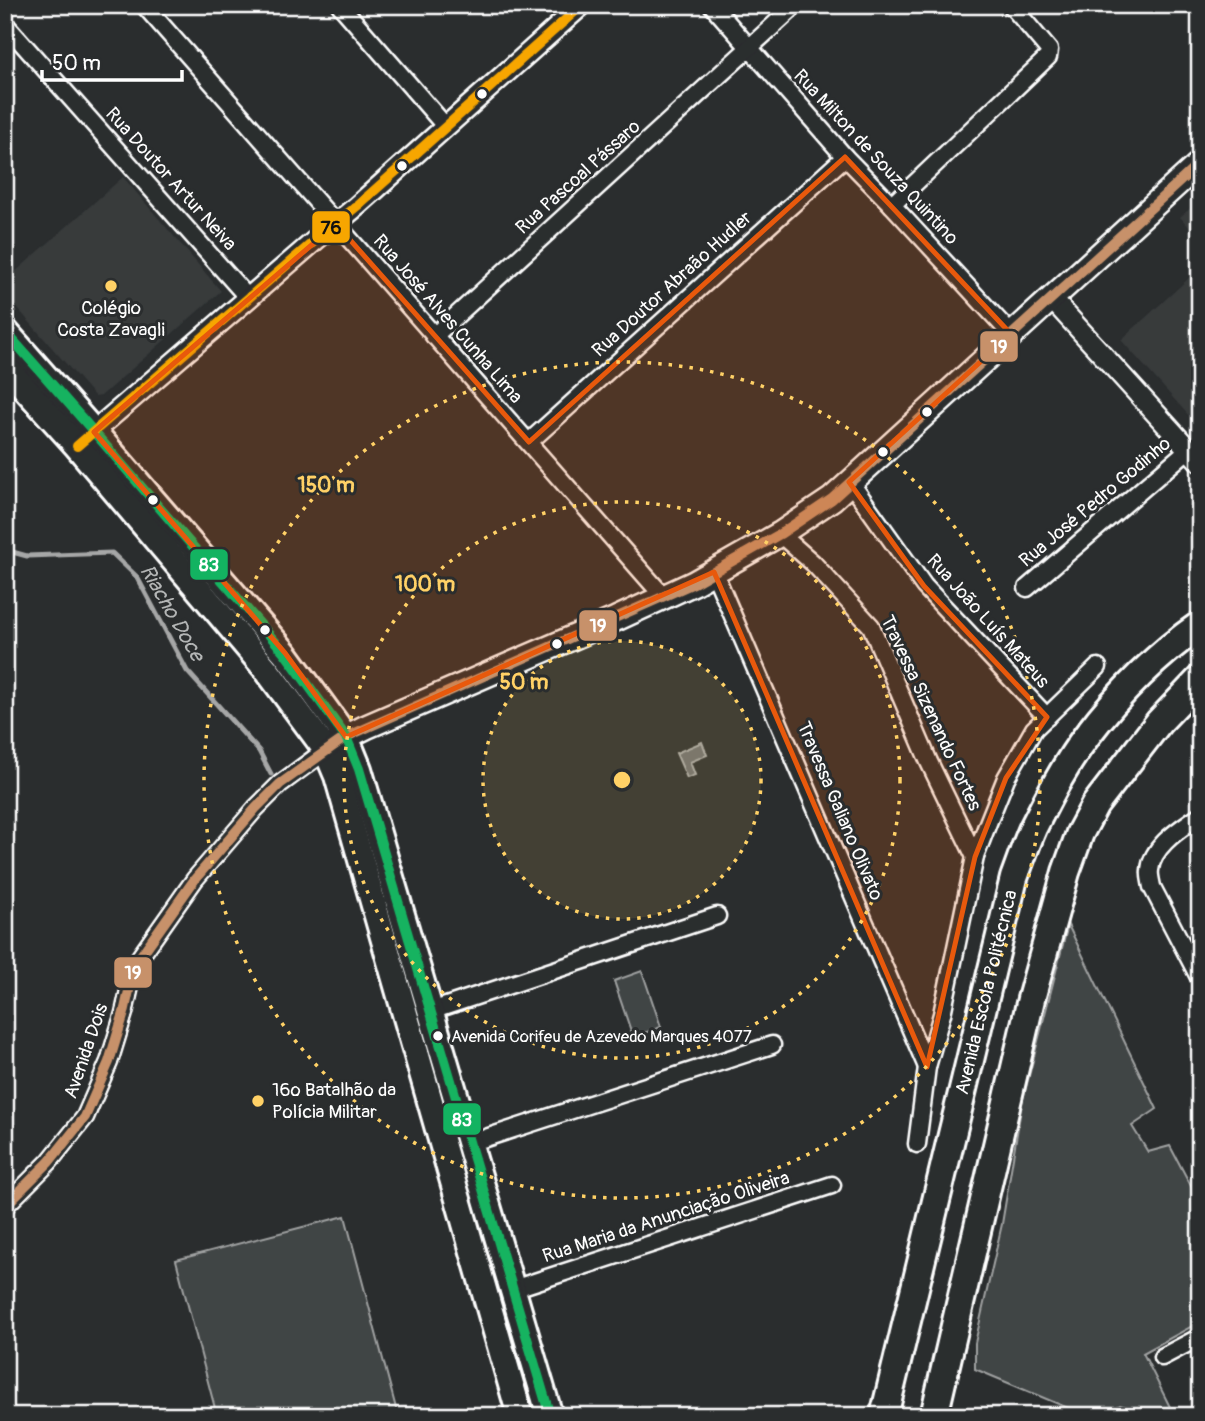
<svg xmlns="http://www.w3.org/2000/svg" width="1205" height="1421" font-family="Pangolin,sans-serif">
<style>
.built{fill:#373a3b}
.green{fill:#414445;stroke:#a0a2a2;stroke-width:2}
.water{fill:#6a6c6d;stroke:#a6a7a7;stroke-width:2}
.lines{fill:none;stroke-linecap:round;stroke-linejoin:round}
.stream{stroke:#a6a7a7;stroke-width:5}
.minor-casing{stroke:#fff;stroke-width:21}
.tertiary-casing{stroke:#fff;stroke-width:24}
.secondary-casing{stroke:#fff;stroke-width:28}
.primary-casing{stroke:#fff;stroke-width:30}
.trunk-casing{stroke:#fff;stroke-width:32}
.minor{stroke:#2a2d2e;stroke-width:16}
.tertiary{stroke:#2a2d2e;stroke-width:19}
.secondary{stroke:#2a2d2e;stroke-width:23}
.primary{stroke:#2a2d2e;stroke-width:24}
.trunk{stroke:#2a2d2e;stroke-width:26}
.bus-1-casing{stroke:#2a2d2e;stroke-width:16}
.bus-2-casing{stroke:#2a2d2e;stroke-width:16}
.bus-3-casing{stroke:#2a2d2e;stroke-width:16}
.bus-1{stroke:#c7916a;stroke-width:10}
.bus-2{stroke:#13b361;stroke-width:10}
.bus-3{stroke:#f7a600;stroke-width:10}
.marked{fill:#e8590c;fill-opacity:0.2;stroke:#e8590c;stroke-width:5;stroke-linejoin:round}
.ring{fill:none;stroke:#ffd166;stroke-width:3.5;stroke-dasharray:3.5 7}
.bus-dot{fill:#fff;stroke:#2a2d2e;stroke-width:2.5}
.poi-dot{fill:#ffd166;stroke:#2a2d2e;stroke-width:2.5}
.labels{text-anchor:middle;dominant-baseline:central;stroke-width:6;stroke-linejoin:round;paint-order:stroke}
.bus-label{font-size:17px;fill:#fff;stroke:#2a2d2e;text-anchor:start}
.street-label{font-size:19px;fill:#fff;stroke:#2a2d2e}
.poi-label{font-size:19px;fill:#fff;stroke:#2a2d2e}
.water-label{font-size:21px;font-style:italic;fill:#b4b6b6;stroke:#2a2d2e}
.centre{fill:#ffd166;stroke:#2a2d2e;stroke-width:3.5}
.ring-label{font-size:21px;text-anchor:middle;font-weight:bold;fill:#ffd166;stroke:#2a2d2e;stroke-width:6;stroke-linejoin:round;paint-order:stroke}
.line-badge{stroke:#2a2d2e;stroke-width:2.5}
.badge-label{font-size:19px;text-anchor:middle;font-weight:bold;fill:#fff}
.pale-badge-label{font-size:19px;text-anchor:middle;font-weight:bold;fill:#111}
</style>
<rect width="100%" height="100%" fill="#2a2d2e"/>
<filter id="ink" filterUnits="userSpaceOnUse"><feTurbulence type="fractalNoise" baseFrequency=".0143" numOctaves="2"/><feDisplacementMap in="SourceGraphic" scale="14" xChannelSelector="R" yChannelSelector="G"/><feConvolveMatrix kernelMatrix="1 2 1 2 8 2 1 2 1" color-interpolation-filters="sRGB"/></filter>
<g filter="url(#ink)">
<!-- built -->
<g class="built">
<path d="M123,177L221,291L101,396L95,397L5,294V281Z"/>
<path d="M1200,200V239L1180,217Z"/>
<path d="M1200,268V428L1121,340Z"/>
</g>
<!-- green -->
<g class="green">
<path d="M1068,925L1157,1109L1132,1126L1148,1152L1170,1146L1200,1203V1322L1143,1353L1171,1409L1163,1416H1154L1120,1405L1102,1416H1087L975,1369V1343L1002,1224L1022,1103Z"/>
<path d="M642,971L661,1027L633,1037L614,981Z"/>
<path d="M345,1216L398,1416H217L176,1260Z"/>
</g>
<!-- water -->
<path class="water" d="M702,742L707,755L690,762L695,775L687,778L676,753Z"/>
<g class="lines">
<!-- stream -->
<path class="stream" d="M5,550L27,556L112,553L137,577L187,671L259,751L271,774"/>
<!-- minor casing -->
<g class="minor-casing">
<g id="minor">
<path d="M144,5L664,597"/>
<path d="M340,5L446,127"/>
<path d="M712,5L845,157L892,205L1011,334"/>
<path d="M5,24L249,299"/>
<path d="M892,205L1048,57L1049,50L1011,5"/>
<path d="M434,336L796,5"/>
<path d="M529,442L845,157"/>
<path d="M850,482L924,586L1047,717"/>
<path d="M780,534L813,563L871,626L929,762L975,857"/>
<path d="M714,572L927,1067"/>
<path d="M1027,588L1189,449"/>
<path d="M1200,815C1182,828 1152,845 1150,870C1149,875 1151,881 1152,887L1200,979"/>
<path d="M431,1011L717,916"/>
<path d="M470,1143L772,1045"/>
<path d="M917,1144L927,1067L942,1014L975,857L988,823L1006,778L1034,729L1098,667"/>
<path d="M5,1206L49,1162L85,1117L109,1062L124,1013L135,964L195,879L256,808L280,784L326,750"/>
<path d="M513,1289L832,1185"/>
<path d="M1162,1357L1200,1337"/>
</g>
</g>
<!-- tertiary casing -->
<g class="tertiary-casing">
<g id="tertiary">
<path d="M1051,298L1200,462"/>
<path d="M85,439L318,238L357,206L582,5"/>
</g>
</g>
<!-- secondary casing -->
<g class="secondary-casing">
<path id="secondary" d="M332,746L346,737L366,727L616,619L694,583L780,534L832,499L1200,163"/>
</g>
<!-- primary casing -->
<g class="primary-casing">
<g id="primary">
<path d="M5,331L94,432L285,653L346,737L359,769L550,1416"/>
<path d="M5,366L77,446L266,669L326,750L337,776L520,1416"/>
</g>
</g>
<!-- trunk casing -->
<g class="trunk-casing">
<g id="trunk">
<path id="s1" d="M884,1416L1014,878C1020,862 1026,844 1033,828C1049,796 1066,763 1088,734C1118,694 1159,653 1200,625"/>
<path d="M934,1416L1031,999L1066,872L1080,833L1095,805L1159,722L1200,679"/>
</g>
</g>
<!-- minor -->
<use href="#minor" class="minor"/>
<!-- tertiary -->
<use href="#tertiary" class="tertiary"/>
<!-- secondary -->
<use href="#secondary" class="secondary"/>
<!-- primary -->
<use href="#primary" class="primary"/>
<!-- trunk -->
<use href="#trunk" class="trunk"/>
<!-- bus-1 casing -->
<g class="bus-1-casing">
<path id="bus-1" d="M5,1206L49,1162L85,1117L109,1062L124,1013L135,964L195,879L256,808L280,784L346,737L694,583L780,534L832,499L1200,163"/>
</g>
<!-- bus-2 casing -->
<g class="bus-2-casing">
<path id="bus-2" d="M5,331L94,432L285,653L346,737L359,769L550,1416"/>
</g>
<!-- bus-3 casing -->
<g class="bus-3-casing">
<path id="bus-3" d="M77,446L318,238L357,206L582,5"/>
</g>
<!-- bus-1 -->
<use href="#bus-1" class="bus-1"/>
<!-- bus-2 -->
<use href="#bus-2" class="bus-2"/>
<!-- bus-3 -->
<use href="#bus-3" class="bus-3"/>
</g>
</g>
<!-- marked area -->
<path class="marked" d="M845,157L1011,334L849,482L924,586L1047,717L1006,778L975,857L927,1067L714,572L346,737L285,653L94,432L336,224L529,442Z"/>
<!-- distance rings -->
<circle cx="622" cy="780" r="139" fill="#ffd166" fill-opacity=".12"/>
<g class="ring">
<circle cx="622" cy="780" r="139"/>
<circle cx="622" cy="780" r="278"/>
<circle cx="622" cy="780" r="418"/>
</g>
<!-- markers -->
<g class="bus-dot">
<circle cx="482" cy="94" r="6"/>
<circle cx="402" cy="166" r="6"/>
<circle cx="927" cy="412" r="6"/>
<circle cx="883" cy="452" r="6"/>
<circle cx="153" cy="500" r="6"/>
<circle cx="265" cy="630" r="6"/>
<circle cx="557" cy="644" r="6"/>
<circle cx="438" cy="1036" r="6"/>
</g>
<g class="poi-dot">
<circle cx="111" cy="286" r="7"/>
<circle cx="258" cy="1101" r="7"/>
</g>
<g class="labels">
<!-- bus labels -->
<g class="bus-label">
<text x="451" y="1036">Avenida Corifeu de Azevedo Marques 4077</text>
</g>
<!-- street labels -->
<g class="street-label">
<text transform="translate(876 157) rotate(47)">Rua Milton de Souza Quintino</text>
<text transform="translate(578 177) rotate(-42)">Rua Pascoal Pássaro</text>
<text transform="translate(171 179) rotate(48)">Rua Doutor Artur Neiva</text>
<text transform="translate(672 284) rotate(-42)">Rua Doutor Abraão Hudler</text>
<text transform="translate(448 319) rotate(49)">Rua José Alves Cunha Lima</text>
<text transform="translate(1095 502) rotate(-40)">Rua José Pedro Godinho</text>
<text transform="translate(988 621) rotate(48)">Rua João Luís Mateus</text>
<text transform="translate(931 713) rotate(65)">Travessa Sizenando Fortes</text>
<text transform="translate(840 811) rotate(67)">Travessa Galiano Olivato</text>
<text stroke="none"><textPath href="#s1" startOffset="436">Avenida Escola Politécnica</textPath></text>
<text transform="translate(86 1051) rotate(-71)">Avenida Dois</text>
<text transform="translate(666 1217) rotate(-18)">Rua Maria da Anunciação Oliveira</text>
</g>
<!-- poi labels -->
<g class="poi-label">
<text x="111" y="308">Colégio<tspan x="111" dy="22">Costa Zavagli</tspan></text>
<text x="272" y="1090" text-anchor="start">16º Batalhão da<tspan x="272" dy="22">Polícia Militar</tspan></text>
</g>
<!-- water labels -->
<g class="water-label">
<text transform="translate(172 613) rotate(60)">Riacho Doce</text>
</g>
</g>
<circle cx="622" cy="780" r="10" class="centre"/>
<g class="ring-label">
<text x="326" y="492">150 m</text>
<text x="425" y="591">100 m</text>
<text x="524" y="689">50 m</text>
</g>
<g class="line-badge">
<rect x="311" y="210" width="40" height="34" rx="7" fill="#f7a600"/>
<rect x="979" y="330" width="40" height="33" rx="7" fill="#c7916a"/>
<rect x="189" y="548" width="40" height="33" rx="7" fill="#13b361"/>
<rect x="578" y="609" width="40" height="33" rx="7" fill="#c7916a"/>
<rect x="113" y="956" width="40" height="33" rx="7" fill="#c7916a"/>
<rect x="442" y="1102" width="40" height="34" rx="7" fill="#13b361"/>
</g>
<g class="badge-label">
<text x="999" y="353">19</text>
<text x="209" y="571">83</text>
<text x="598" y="632">19</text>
<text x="133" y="979">19</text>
<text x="462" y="1126">83</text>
</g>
<g class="pale-badge-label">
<text x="331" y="234">76</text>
</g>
<!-- margin -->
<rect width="1205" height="1421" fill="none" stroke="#2a2d2e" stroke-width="28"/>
<rect x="14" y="14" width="1177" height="1393" fill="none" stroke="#fff" stroke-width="2.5" filter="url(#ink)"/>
<!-- scale -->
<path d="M42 70v10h140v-10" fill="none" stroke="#ffffff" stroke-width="3.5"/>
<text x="52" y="70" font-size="21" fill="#ffffff" stroke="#2a2d2e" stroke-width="5" paint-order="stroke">50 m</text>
</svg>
